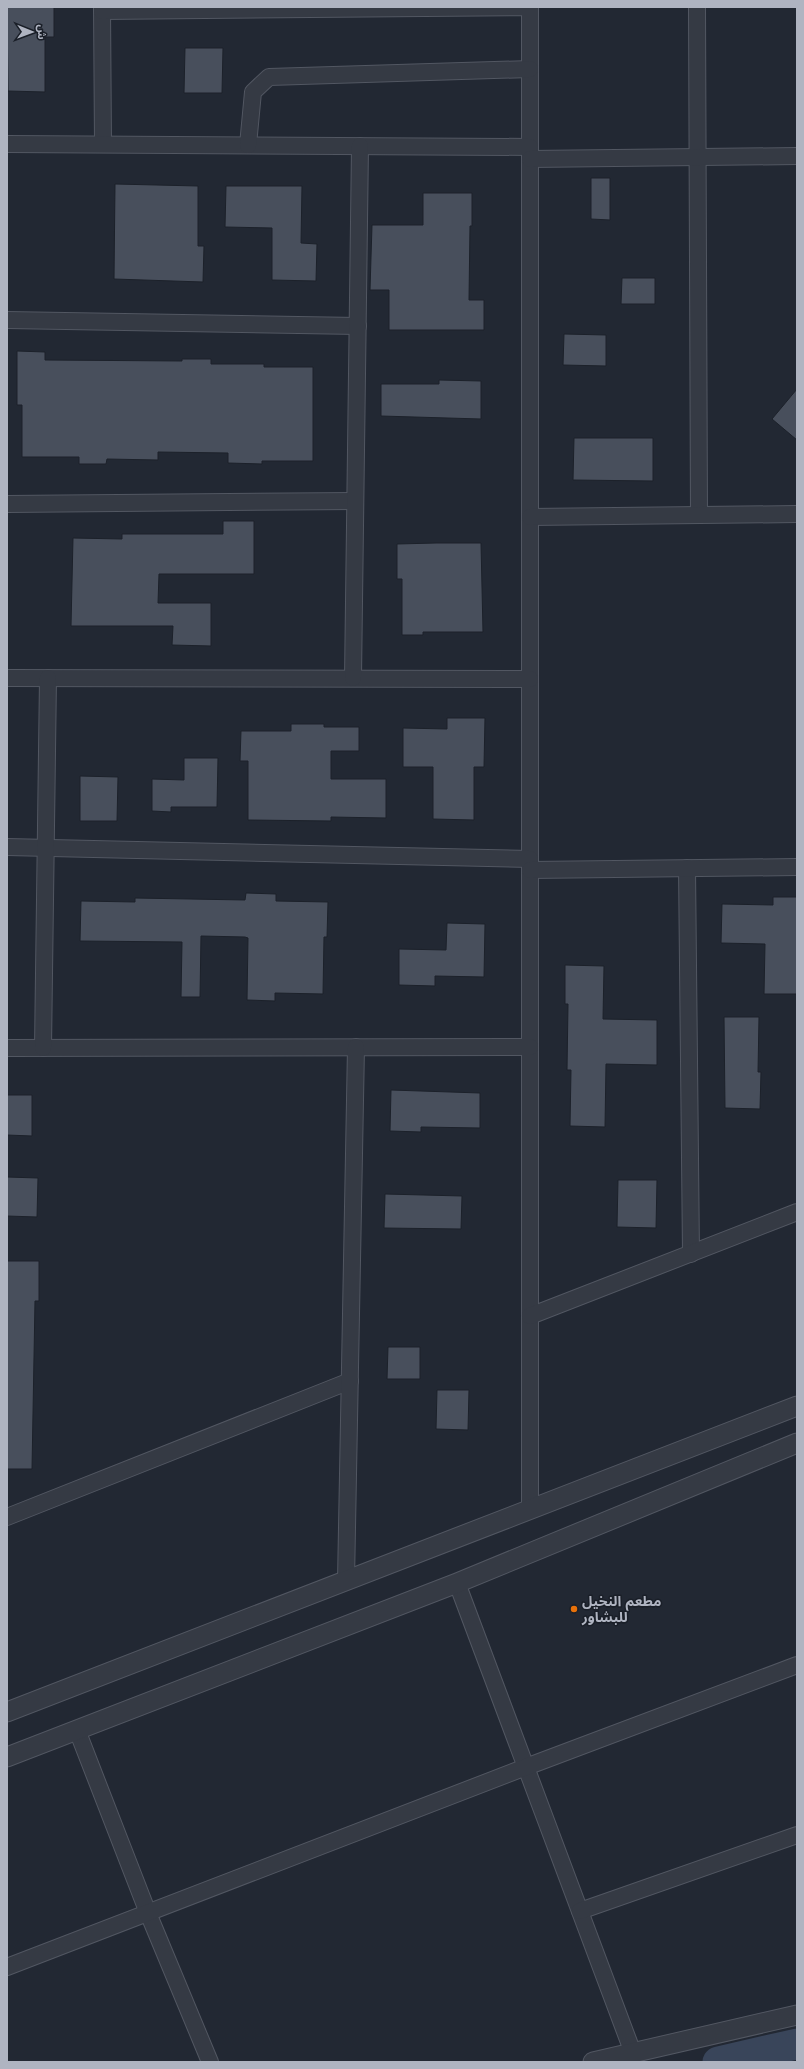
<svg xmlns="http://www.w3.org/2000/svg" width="804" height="2069" font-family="Jost,'Noto Sans Arabic',sans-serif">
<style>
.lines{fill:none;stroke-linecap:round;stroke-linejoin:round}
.river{stroke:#39455a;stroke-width:31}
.building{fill:#484f5c;stroke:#1c212a}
.minor-casing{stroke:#525762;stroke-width:18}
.tertiary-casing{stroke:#525762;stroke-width:21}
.minor{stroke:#353a44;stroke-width:16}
.tertiary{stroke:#353a44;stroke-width:19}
.food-dot{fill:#e8710a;stroke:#1a1f28;stroke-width:1.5}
.labels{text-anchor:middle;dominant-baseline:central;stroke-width:3;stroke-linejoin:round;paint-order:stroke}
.poi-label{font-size:14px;font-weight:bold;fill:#afb4c1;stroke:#1a1f28;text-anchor:start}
</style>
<rect width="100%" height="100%" fill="#222833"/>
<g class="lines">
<!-- river -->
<path class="river" d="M718,2062L797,2044"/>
</g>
<!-- building -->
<g class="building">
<path d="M7,7H54V37H45V92L8,91Z"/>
<path d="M185,48H223L222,93H184Z"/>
<path d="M591,178H610V220L591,219Z"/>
<path d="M115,184L198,186V246H204L203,282L114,279Z"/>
<path d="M226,186H302L301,243L317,244L316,281L272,280V228L225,227Z"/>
<path d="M423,193H472V226H470L469,300H484V330H389V290H370L372,225H423Z"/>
<path d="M622,278H655V304H621Z"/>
<path d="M564,334L606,335V366L563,365Z"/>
<path d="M17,351L45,352V360L182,361V359H211V364H264V367H313V461H262V464L228,463V453L158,452V460L107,459L106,464H79V457H22V405H17Z"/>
<path d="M439,380L481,381V419L381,416V384H439Z"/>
<path d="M797,389V440L772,419Z"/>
<path d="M574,438H653V481L573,480Z"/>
<path d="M223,521H254V574H159L158,603H211V646L172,645L173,626H71L73,538L122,539V534H223Z"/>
<path d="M436,543H481L483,632H423V635H402V579H397V544Z"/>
<path d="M447,718H485L484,767H474V820L433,819V767H403V728L447,729Z"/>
<path d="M291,724H324V727H359V751H331V779H386V818L331,817V821L248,820V761H240L241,731H291Z"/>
<path d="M184,758H218L217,807H171V812L152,811V779L184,780Z"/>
<path d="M80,776L118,777L117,821H80Z"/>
<path d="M246,893L276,894V901L328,902L327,937H324L323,994L275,993V1001L247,1000L248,938L245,937L201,936L200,997H181L182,942L80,941L81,901L135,902V898L245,900Z"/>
<path d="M773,897H797V994H764L765,944L721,943L722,904L773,905Z"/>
<path d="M447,923L485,924L484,977L435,976V986L399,985V949L446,950Z"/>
<path d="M565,965L604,966L603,1019L657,1020V1065L606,1064L605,1127L570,1126L571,1070H567L568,1004H565Z"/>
<path d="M724,1017H759L758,1072H761L760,1109L725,1108Z"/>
<path d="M391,1090L480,1093V1128L421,1127V1132L390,1131Z"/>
<path d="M7,1095H32V1136L7,1135Z"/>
<path d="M7,1177L38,1178L37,1217L7,1216Z"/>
<path d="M618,1180H657L656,1228L617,1227Z"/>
<path d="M385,1194L462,1196L461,1229L384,1228Z"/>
<path d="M7,1261H39V1301H35L32,1469H7Z"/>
<path d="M388,1347H420V1379H387Z"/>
<path d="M437,1390H469L468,1430L436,1429Z"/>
</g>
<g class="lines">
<!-- minor casing -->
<g class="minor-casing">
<g id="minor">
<path d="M102,7L103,144"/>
<path d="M697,7L699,515"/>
<path d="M102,11L530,7V1509"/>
<path d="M7,144L530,147"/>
<path d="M248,145L253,92L269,77L530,69"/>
<path d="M530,159L797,156"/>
<path d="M7,320L358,326"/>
<path d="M7,504L355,501"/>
<path d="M530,517L797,514"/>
<path d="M7,678L530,679"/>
<path d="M353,678L360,146"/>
<path d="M7,847L530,859"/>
<path d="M687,868L691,1254"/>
<path d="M530,870L797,867"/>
<path d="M7,1048L530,1047"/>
<path d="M43,1048L48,678"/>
<path d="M530,1316L797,1212"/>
<path d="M7,1517L350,1381"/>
<path d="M346,1581L356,1047"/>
<path d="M457,1583L633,2053"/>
<path d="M77,1730L148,1913L210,2062"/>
<path d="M580,1911L797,1835"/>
<path d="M7,1967L526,1767L797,1665"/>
</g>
</g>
<!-- tertiary casing -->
<g class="tertiary-casing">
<g id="tertiary">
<path d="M7,1712L797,1406"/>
<path d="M7,1757L457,1583L797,1443"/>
<path d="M593,2062L797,2015"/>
</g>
</g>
<!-- minor -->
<use href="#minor" class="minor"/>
<!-- tertiary -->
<use href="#tertiary" class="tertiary"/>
</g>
<!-- markers -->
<circle class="food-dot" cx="574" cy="1609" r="4"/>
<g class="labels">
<!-- poi labels -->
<g class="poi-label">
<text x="582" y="1601">مطعم النخيل<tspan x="582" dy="16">للبشاور</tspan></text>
</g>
</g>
<!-- border -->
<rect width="804" height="2069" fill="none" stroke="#afb4c1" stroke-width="16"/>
<!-- north arrow -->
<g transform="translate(32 32) rotate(91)" stroke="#1a1f28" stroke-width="3" paint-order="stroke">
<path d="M0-3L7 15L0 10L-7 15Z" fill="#afb4c1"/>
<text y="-6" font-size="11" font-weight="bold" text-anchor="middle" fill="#afb4c1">ش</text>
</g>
</svg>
